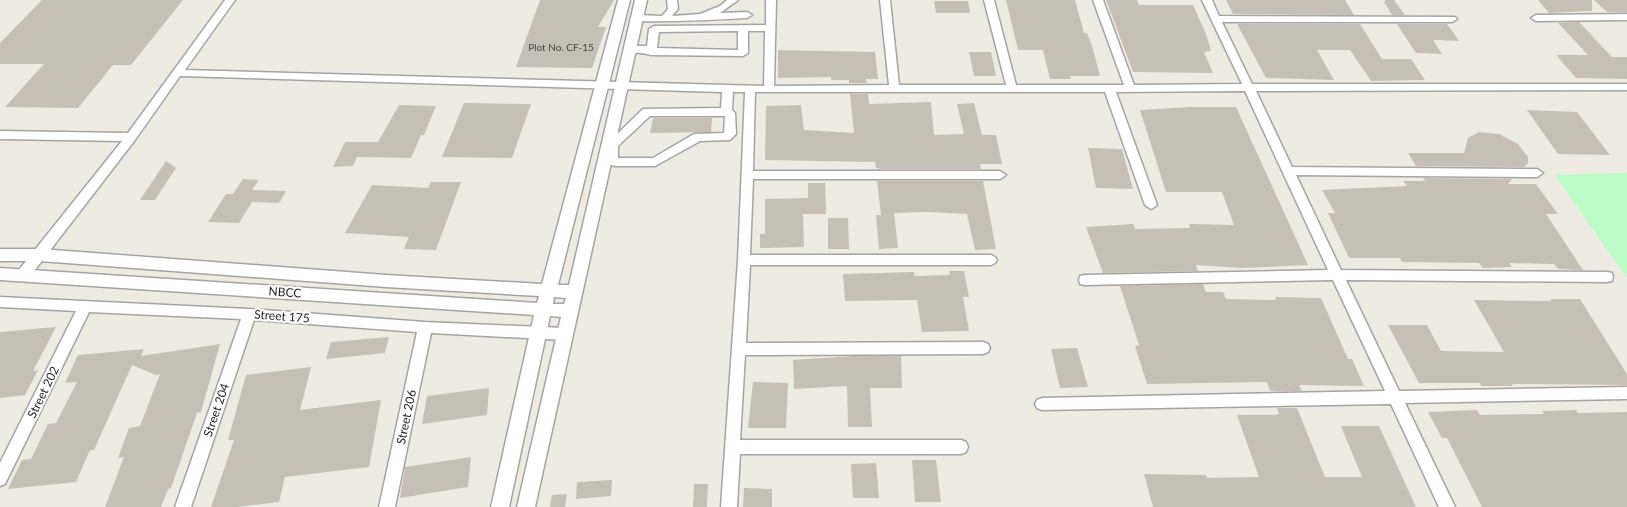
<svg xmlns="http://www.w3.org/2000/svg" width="1627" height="507" font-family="Lato,sans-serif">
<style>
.park{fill:#bbfcc8}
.building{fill:#c6bfb5}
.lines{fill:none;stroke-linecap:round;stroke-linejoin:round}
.minor-casing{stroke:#a4a4a4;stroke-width:3}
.tertiary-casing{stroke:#a4a4a4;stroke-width:3}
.minor{fill:#fff;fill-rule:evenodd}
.tertiary{fill:#fff;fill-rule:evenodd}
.labels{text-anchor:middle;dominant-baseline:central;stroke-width:4.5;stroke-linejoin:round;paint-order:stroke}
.number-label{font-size:10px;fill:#474643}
.street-label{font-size:12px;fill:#1d1d1d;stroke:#fff}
</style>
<rect width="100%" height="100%" fill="#eeece2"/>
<!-- park -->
<path class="park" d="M1627,173V278L1555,175Z"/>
<!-- building -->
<g class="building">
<path d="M42,0H183L131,65H113L78,108L5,107L44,64H0V43Z"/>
<path d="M540,0H614L598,27H606L592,68L516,67Z"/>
<path d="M1006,0H1075L1084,33H1087L1092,46L1100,76H1070L1071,79H1050L1043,50H1018Z"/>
<path d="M1106,0H1137L1139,5H1193L1206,34L1211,51L1204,52L1213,73L1133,72Z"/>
<path d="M1226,0H1345L1354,15L1233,14Z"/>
<path d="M1386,0H1394L1405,15H1392L1384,2Z"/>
<path d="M1538,0H1592V11L1549,13Z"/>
<path d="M1594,0H1627V12H1607Z"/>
<path d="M934,1H968L970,13H936Z"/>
<path d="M1579,22L1612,57H1627V79L1576,78L1556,55H1588L1558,23Z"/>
<path d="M1237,24H1360L1382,59H1411L1425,80L1371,81L1350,50H1317L1334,80L1266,78Z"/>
<path d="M1397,24H1447L1459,41L1433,40L1442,54L1416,53Z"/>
<path d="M778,50L875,52L878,79H866L867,83H849V80H831V77L778,78Z"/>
<path d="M969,52H991L996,76H974Z"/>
<path d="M850,94H868L869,104L931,102L934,135L964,134L957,104L974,103L982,135H996L1002,164H980L981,169H881L876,168L875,162L765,160L766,106L801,105L804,130L854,133Z"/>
<path d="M464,103L531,104L512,158L442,157Z"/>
<path d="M399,105L436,106L424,135H421L411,158L357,157L353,166L333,167L345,142H378Z"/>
<path d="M1190,107H1236L1308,265L1242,268L1196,265L1198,271L1103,273L1086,227L1133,224L1135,229L1190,228L1189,224L1234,225L1222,192H1166L1140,110Z"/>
<path d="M1527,110L1577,112L1610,155L1558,154Z"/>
<path d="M653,118H712L711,132L650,133Z"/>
<path d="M1479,132L1499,134L1518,144L1528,157V163L1524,167L1416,166L1408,153H1464L1468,138Z"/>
<path d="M1088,148L1122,149L1133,189L1096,188Z"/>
<path d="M166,161L176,168L155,200H140Z"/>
<path d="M1423,178L1512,179L1508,184H1536L1558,214H1546L1583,270L1558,269L1554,264L1509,263L1512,267L1483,268L1479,263L1402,262L1400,258H1349L1328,213H1335L1322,190L1407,186L1403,181H1425Z"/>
<path d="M243,179L259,180L252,190L286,191L279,203L252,202L239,223L208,222L226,194H233Z"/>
<path d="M877,181H983L996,249L975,250L967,214L926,212L894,213L898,248L879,249L876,215H881Z"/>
<path d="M431,182H461L436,250L404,249L409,237L345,233L372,185L428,188Z"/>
<path d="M808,183H825L826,214H803L804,247L760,248V234H765V199L808,198Z"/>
<path d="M828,218H848L849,249H828Z"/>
<path d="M949,271H964L969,297H963L969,331L922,332L917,300L845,301L843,274L914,272L915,276L950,275Z"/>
<path d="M1203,284L1206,292H1223L1226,299L1276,300L1275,297L1321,298L1348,359H1352L1364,386L1299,385L1302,391H1270L1267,382L1147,384L1135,346L1139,345L1120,286Z"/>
<path d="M1550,299H1580L1627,374V385L1512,384L1513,386H1481L1480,383H1419L1388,325H1427L1441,351L1504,352L1474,300L1551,301Z"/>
<path d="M56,327L33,371L38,370L25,395L0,398V332Z"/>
<path d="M389,337L385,353L326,359L331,342Z"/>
<path d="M220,344L201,412L197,413L171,488L168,489L161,507H105L124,457L118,458L129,428L140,426L160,374L156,375L132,365L94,450H90L76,482L8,489L22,460L31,459L48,424L56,423L77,382L65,383L78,355L144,349L141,356Z"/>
<path d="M1077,348L1088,387L1060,388L1051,349Z"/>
<path d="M853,356H901L902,388H870L872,427H848L847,386L794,389L793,360Z"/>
<path d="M311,367L300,410L381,400L369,467L285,477L279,502L237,507H211L234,440H228L246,375Z"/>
<path d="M753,382L788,383L786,428H748Z"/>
<path d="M489,388L487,415L422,424L427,396Z"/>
<path d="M1277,408H1297L1325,477H1362L1341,426H1379L1416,507H1153L1144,474L1206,475L1207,478L1259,477L1237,415H1274L1279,414Z"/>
<path d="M1477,410L1480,415L1544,414L1542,411L1576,410L1578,413L1627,412V507H1482L1447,438H1442L1428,412Z"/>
<path d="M471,457L468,487L400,498L405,467Z"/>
<path d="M912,460H936L941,502H915Z"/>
<path d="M876,463L879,498H853L851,464Z"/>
<path d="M612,480L611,496L576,499L577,482Z"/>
<path d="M694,484H708L707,507H693Z"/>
<path d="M744,488L772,489V507H743Z"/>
<path d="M567,494L565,507H550L552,495Z"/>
</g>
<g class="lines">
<!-- minor casing -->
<g class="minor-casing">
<g id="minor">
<path d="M225,0H235L185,70L764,86L765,31H748V53L743,56L651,55C643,52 629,54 624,49L629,46H647L649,29L654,26L766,25V0H776L774,86L889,85L880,0H890L899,85H1006L984,0H994L1016,85H1124L1093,0H1103L1134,85L1242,84L1202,0H1212L1219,16L1455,17L1457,19L1452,22H1222L1252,84H1627V90L1256,91L1292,167L1537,169L1543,173L1537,177L1296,175L1341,270L1607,272L1612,273L1613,277L1612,281L1607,282L1346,280L1399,391L1627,387V399L1405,403L1455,507H1439L1391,404L1042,410L1037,408L1035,404L1037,400L1042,398L1385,391L1333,280L1085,285L1080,284L1079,280L1080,276L1085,275L1328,270L1245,91L1116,92L1157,205L1151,209L1145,205L1105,92H755L753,171H1000L1006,175L1000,179H753L750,255H991L995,257L997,260L995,263L991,265H750L746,343L983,342L988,344L990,348L988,352L983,354L745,355L740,440H961L966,442L968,447L966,452L961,454H740L737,507H721L738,260L745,92H733L732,110L735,113L736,134L730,140L700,141L655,166H615L611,165L605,158L606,145L643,109L721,108L722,92L180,76L135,140L28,279H18L17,275L18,271L122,141L0,139V131L128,133ZM738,31V50L657,48L659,32ZM650,116H725L724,133L694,134L653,158H618V146Z"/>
<path d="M667,0H677L678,9L672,16L700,14L720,6L727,0H738L720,13L747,12L752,15L747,18C710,20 674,22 637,21L632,18L637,15L662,16L668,9Z"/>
<path d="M1627,14V20L1536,21L1531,18L1536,15Z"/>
<path d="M0,297L249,309L425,322L564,328L569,330L571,334L569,338L564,340L431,333L395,507H379L417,332L254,320L191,507H175L241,319L89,312L5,484L0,486V463L76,311L0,307Z"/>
</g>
</g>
<!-- tertiary casing -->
<g class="tertiary-casing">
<path id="tertiary" d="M618,0H630L558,285H569L635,0H647L535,507H517L561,317L550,316L509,507H491L534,315L0,280V268L537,303L539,296L386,287L40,261H0V249H40L386,275L542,284ZM554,297L566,298L564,304H553Z"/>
</g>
<!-- minor -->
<use href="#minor" class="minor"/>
<!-- tertiary -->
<use href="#tertiary" class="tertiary"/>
</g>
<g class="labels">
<!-- number labels -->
<g class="number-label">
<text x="561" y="47">Plot No. CF-15</text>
</g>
<!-- street labels -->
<g class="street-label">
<text transform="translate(285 292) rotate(4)">NBCC</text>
<text transform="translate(282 316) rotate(4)">Street 175</text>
<text transform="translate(43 392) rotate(-64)">Street 202</text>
<text transform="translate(216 410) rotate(-71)">Street 204</text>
<text transform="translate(406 417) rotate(-78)">Street 206</text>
</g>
</g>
</svg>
